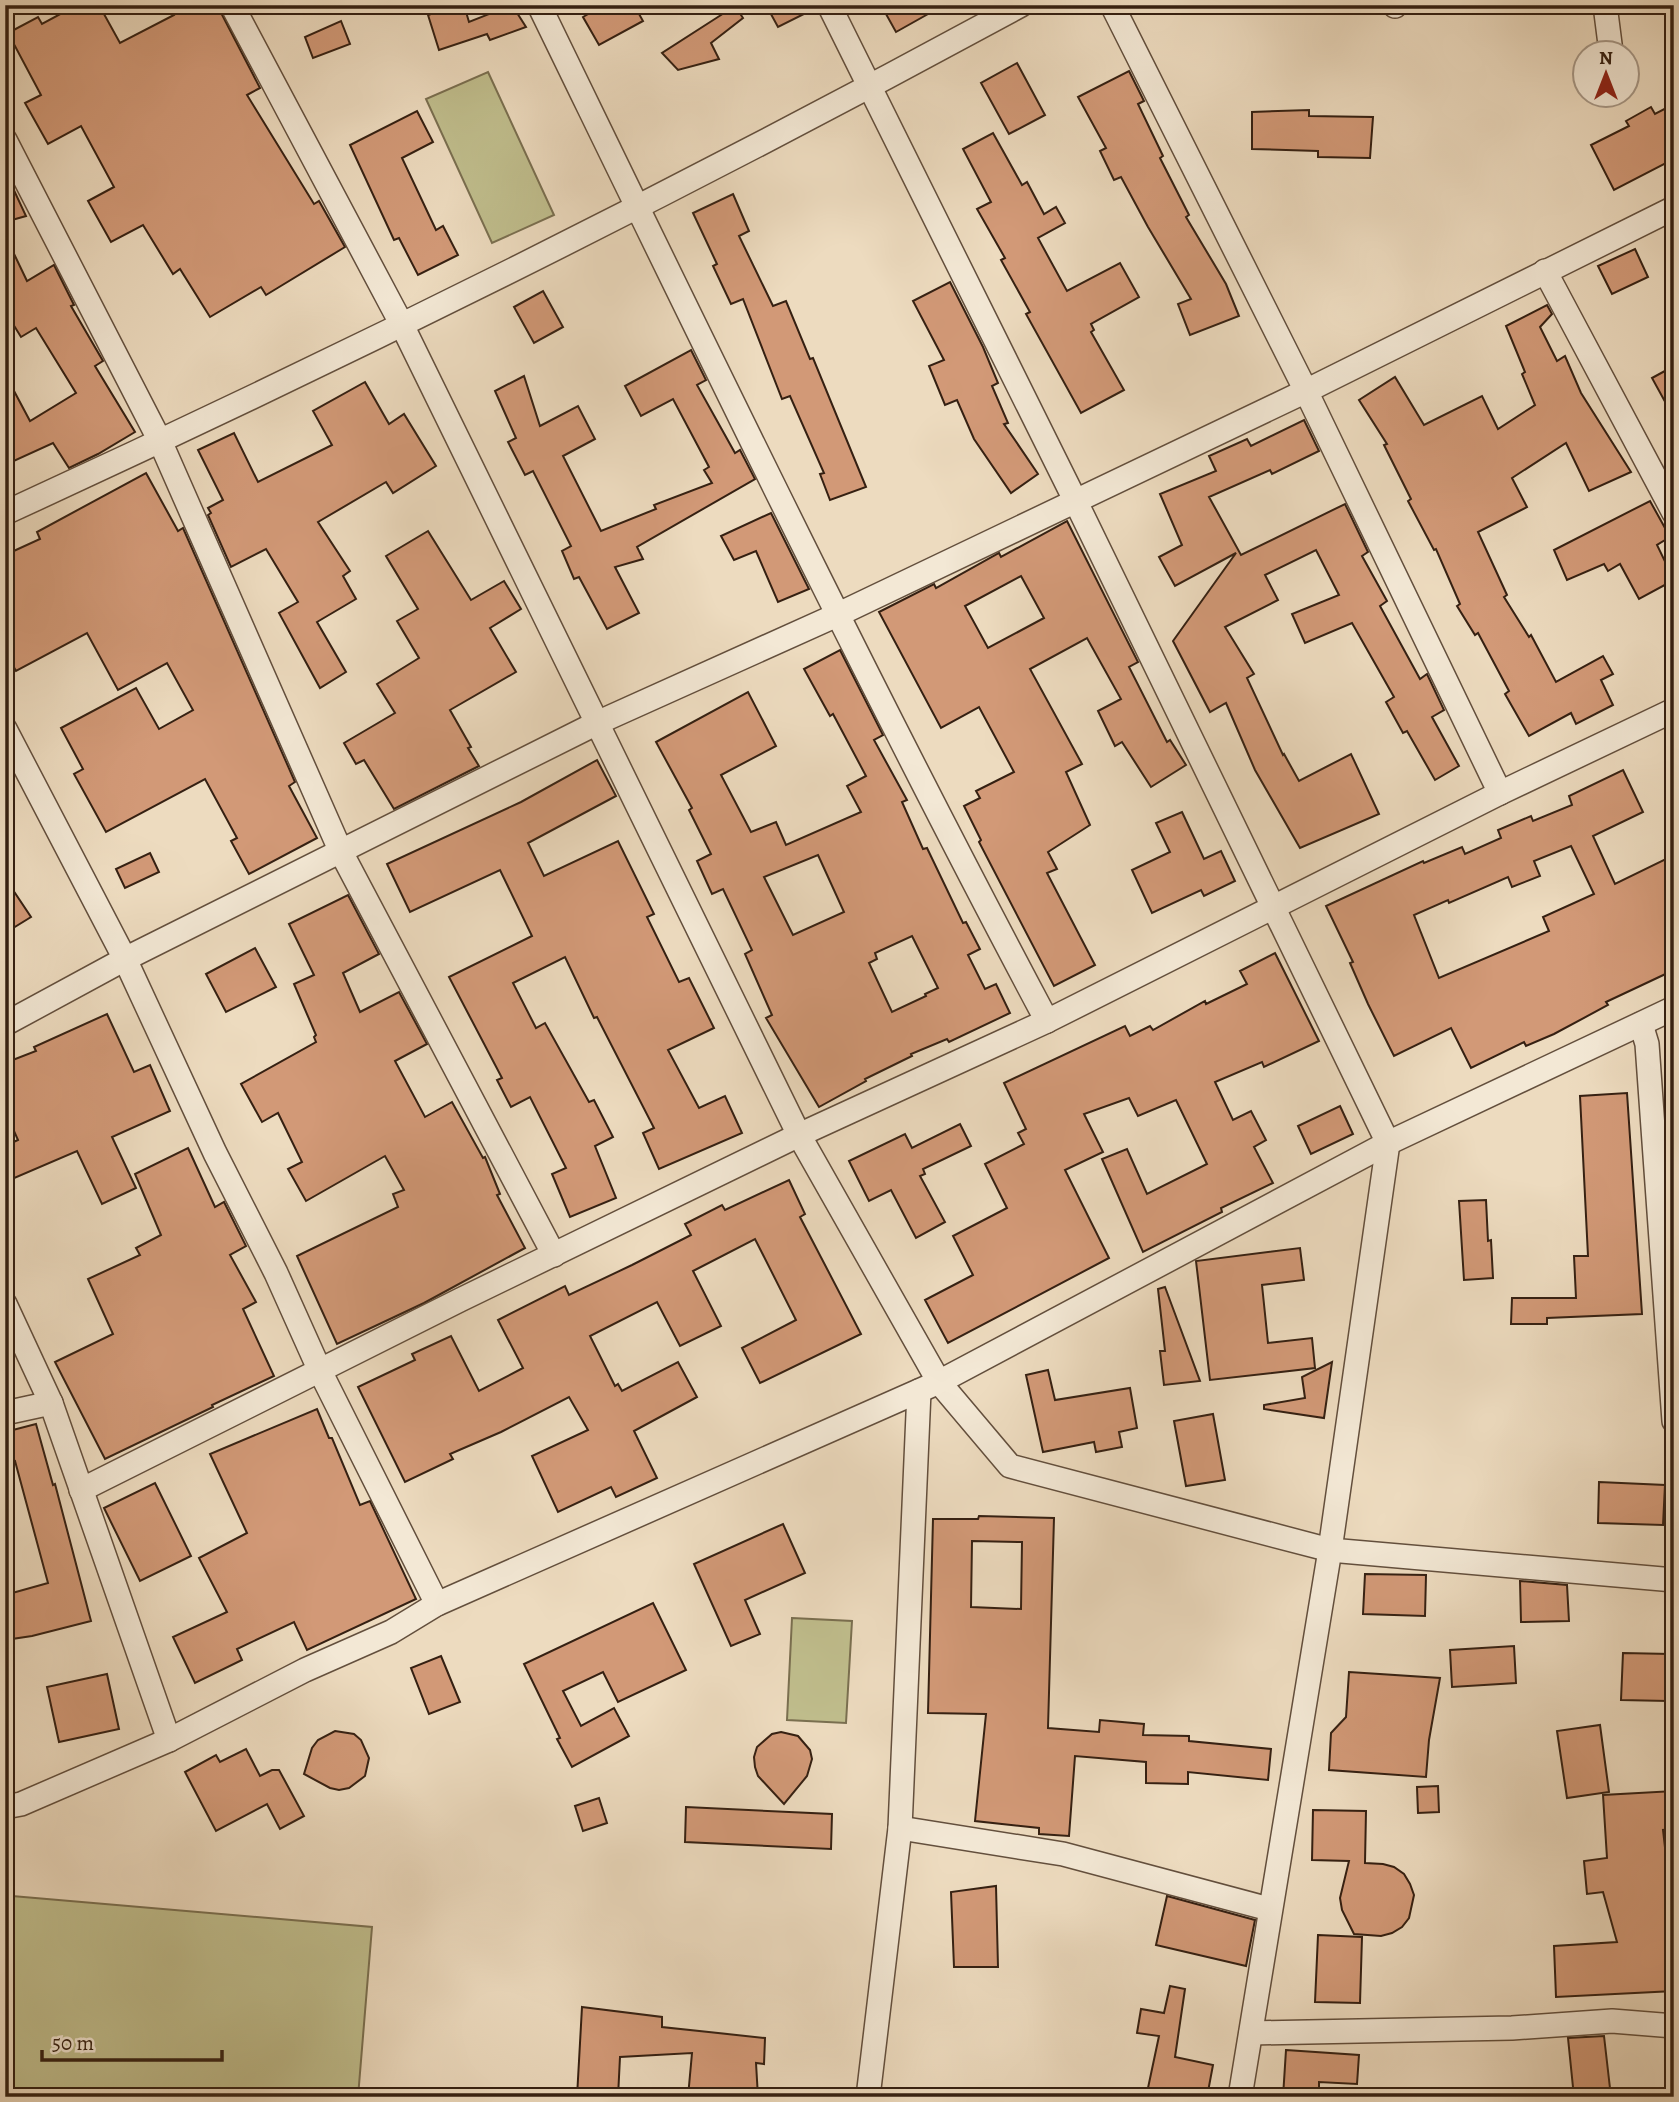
<svg xmlns="http://www.w3.org/2000/svg" width="1679" height="2102" font-family="Alegreya,serif">
<style>
.green{fill:#c0be8d;stroke:#7a6f50;stroke-width:2}
.building{fill:#d29977;stroke:#352012;stroke-width:2;fill-rule:evenodd}
.lines{fill:none;stroke-linecap:round;stroke-linejoin:round}
.minor-casing{stroke:#634f3d;stroke-width:26}
.minor{stroke:#f3e8d5;stroke-width:23}
</style>
<rect width="100%" height="100%" fill="#eddbbf"/>
<filter id="stains"><feTurbulence type="fractalNoise" baseFrequency=".00286" numOctaves="4"/><feColorMatrix values="0 0 0 0 .2 0 0 0 0 .09 0 0 0 0 .02 0 0 0 .5 -.17"/></filter>
<radialGradient id="worn" r=".72"><stop offset=".6" stop-color="#630" stop-opacity="0"/><stop offset="1" stop-color="#630" stop-opacity=".3"/></radialGradient>
<!-- green -->
<g class="green">
<path d="M488,72L554,215L492,243L426,99Z"/>
<path d="M792,1618L852,1621L846,1723L787,1720Z"/>
<path d="M12,1896L372,1927L358,2097H5V1980Z"/>
</g>
<!-- building -->
<g class="building">
<path d="M77,5H99L120,43L174,15L169,5H217L260,88L247,95L314,204L319,201L345,247L266,295L261,287L210,317L180,269L173,274L143,225L111,242L88,201L114,187L81,126L48,144L25,103L41,95L8,33L38,17L42,24Z"/>
<path d="M459,5H464L469,22L512,5L526,27L490,40L487,34L439,50L428,15Z"/>
<path d="M604,5H634L643,21L599,45L583,17Z"/>
<path d="M766,5H815L816,8L778,27Z"/>
<path d="M881,5H944L896,32Z"/>
<path d="M735,6L743,18L711,43L719,59L678,70L662,53Z"/>
<path d="M341,21L350,44L313,58L305,37Z"/>
<path d="M1017,63L1045,115L1009,134L981,83Z"/>
<path d="M1129,71L1144,101L1138,104L1163,156L1160,158L1189,215L1186,217L1226,284L1239,316L1190,335L1178,304L1191,299L1148,227L1121,177L1114,180L1100,151L1106,148L1078,97Z"/>
<path d="M1674,104V159L1614,190L1591,145L1629,126L1626,121L1651,107L1655,114Z"/>
<path d="M1309,110V116L1373,117L1370,158L1318,157V151L1252,149V112Z"/>
<path d="M417,111L433,142L402,158L436,230L443,226L458,255L418,275L399,238L394,240L350,145Z"/>
<path d="M993,133L1022,185L1027,182L1044,214L1056,207L1065,223L1038,238L1067,291L1120,263L1139,297L1091,324L1094,330L1091,332L1124,390L1081,413L1026,314L1030,312L1001,260L1005,258L977,209L991,202L963,149Z"/>
<path d="M5,171L26,216L5,222Z"/>
<path d="M733,194L749,231L739,236L773,306L786,301L810,359L813,358L866,487L830,500L820,474L824,473L790,396L782,399L743,299L731,304L713,266L717,264L693,213Z"/>
<path d="M5,235L27,281L54,265L74,305L71,306L103,361L95,366L135,432L98,454L69,468L53,443L5,465V374L30,421L76,393L36,328L21,337L5,311Z"/>
<path d="M1635,249L1648,277L1612,294L1598,266Z"/>
<path d="M950,282L983,347L998,383L992,386L1008,423L1004,424L1038,474L1011,493L974,439L957,400L945,405L929,366L944,360L913,301Z"/>
<path d="M543,291L563,327L534,343L514,307Z"/>
<path d="M1547,305L1552,314L1540,327L1557,361L1565,356L1581,393L1631,472L1589,491L1566,443L1512,478L1527,507L1478,532L1507,595L1504,597L1529,637L1531,635L1556,682L1603,656L1613,674L1601,680L1613,705L1576,724L1571,713L1529,736L1505,694L1509,691L1478,633L1475,635L1457,606L1460,604L1436,549L1434,550L1408,501L1411,499L1384,445L1387,444L1359,400L1395,377L1424,425L1482,396L1498,429L1535,405L1522,374L1525,372L1506,326Z"/>
<path d="M691,350L706,380L697,385L735,453L740,450L755,479L637,547L643,559L615,567L639,613L607,629L579,577L574,579L562,551L571,546L533,471L525,475L508,442L516,438L495,391L524,376L540,426L578,406L595,439L563,456L601,531L656,509L654,505L712,483L704,470L709,467L673,399L641,416L625,386Z"/>
<path d="M1674,366V418L1652,378Z"/>
<path d="M365,382L389,424L404,414L436,466L393,493L386,482L318,522L350,571L343,576L356,599L317,622L346,672L320,688L279,613L298,602L266,549L231,567L208,515L211,513L208,508L223,500L198,450L234,433L258,482L332,445L313,411Z"/>
<path d="M1304,420L1319,451L1272,474L1270,470L1209,497L1241,555L1345,504L1368,552L1362,556L1387,601L1380,606L1420,679L1427,674L1444,710L1432,717L1459,766L1435,780L1407,731L1403,733L1386,702L1394,697L1352,623L1305,643L1292,614L1339,595L1316,550L1265,575L1278,600L1225,627L1254,674L1247,678L1283,755L1284,754L1299,781L1351,754L1379,814L1300,848L1255,770L1226,703L1210,712L1173,641L1236,553L1175,586L1159,557L1182,545L1160,494L1216,471L1209,456L1247,439L1251,446Z"/>
<path d="M146,473L178,531L183,528L295,782L289,786L317,838L249,874L231,841L237,838L205,779L106,832L74,774L83,769L61,728L136,688L159,729L193,710L167,663L118,690L87,633L16,671L5,651V555L40,539L37,532Z"/>
<path d="M1650,501L1670,537L1657,545L1674,580L1639,599L1620,564L1608,571L1604,564L1567,580L1554,550Z"/>
<path d="M771,513L809,589L778,602L756,551L734,560L721,536Z"/>
<path d="M1067,521L1138,662L1129,667L1167,742L1170,740L1186,765L1151,787L1122,742L1115,746L1098,711L1121,699L1087,638L1030,669L1082,764L1066,772L1090,825L1048,852L1057,869L1047,873L1095,965L1054,986L979,842L981,840L964,806L980,798L976,791L1014,772L979,707L941,728L879,612L934,584L936,588L999,553L1001,557ZM1021,576L1044,618L988,648L965,606Z"/>
<path d="M428,531L471,600L504,581L521,609L490,628L516,672L450,710L471,747L468,748L479,766L394,809L364,760L356,764L344,743L395,713L377,684L419,658L397,621L418,609L386,556Z"/>
<path d="M840,650L883,735L874,740L907,800L902,802L923,849L927,848L963,923L966,922L980,949L968,955L985,989L996,984L1010,1013L949,1042L947,1039L911,1054L912,1056L865,1079L866,1081L819,1107L766,1018L772,1015L745,954L752,950L723,889L712,894L697,861L711,854L689,810L692,808L656,742L748,692L776,746L721,775L751,832L776,822L786,845L861,812L847,786L866,776L833,714L830,716L804,669ZM818,855L844,912L793,935L764,877ZM912,936L938,988L925,994L926,996L892,1012L869,963L877,959L875,953Z"/>
<path d="M597,760L616,796L528,843L544,876L618,841L654,914L647,917L679,982L689,978L714,1028L668,1050L699,1108L725,1096L742,1133L659,1169L643,1133L654,1128L597,1017L594,1018L565,957L513,983L536,1028L545,1023L589,1102L594,1100L613,1137L595,1146L616,1198L570,1217L552,1174L566,1168L530,1097L511,1107L497,1080L502,1078L449,977L532,936L500,870L410,912L387,864L521,802Z"/>
<path d="M1623,770L1643,812L1593,836L1615,884L1674,855V970L1606,1002L1608,1005L1554,1034L1526,1046L1524,1042L1471,1068L1451,1028L1394,1056L1368,1004L1350,963L1353,962L1326,906L1423,861L1424,863L1462,847L1465,854L1501,838L1498,830L1531,816L1533,821L1572,805L1569,796ZM1571,846L1594,894L1543,917L1549,931L1439,978L1414,915L1448,900L1449,903L1508,877L1512,887L1540,876L1534,861Z"/>
<path d="M1182,812L1204,859L1221,851L1235,881L1204,896L1201,890L1152,913L1132,870L1170,852L1156,823Z"/>
<path d="M150,853L159,872L125,888L116,869Z"/>
<path d="M5,878L31,917L5,933Z"/>
<path d="M348,895L379,954L343,973L360,1012L399,992L427,1044L395,1061L425,1117L452,1102L483,1158L485,1157L500,1194L497,1195L525,1248L424,1303L337,1344L297,1256L398,1207L393,1194L404,1190L385,1156L306,1201L288,1169L302,1162L278,1113L262,1122L241,1084L316,1042L314,1037L316,1035L294,984L314,975L289,924Z"/>
<path d="M255,948L276,987L226,1012L206,974Z"/>
<path d="M1275,953L1319,1041L1264,1067L1262,1062L1215,1082L1233,1120L1251,1111L1266,1140L1254,1147L1273,1183L1221,1208L1222,1212L1143,1252L1102,1159L1127,1149L1147,1194L1207,1164L1176,1100L1138,1116L1129,1098L1084,1114L1103,1152L1065,1170L1109,1258L948,1343L925,1300L973,1275L953,1236L1007,1208L985,1164L1024,1144L1018,1133L1026,1129L1004,1083L1125,1026L1130,1036L1150,1026L1153,1030L1205,1001L1206,1004L1247,984L1240,971Z"/>
<path d="M107,1014L134,1072L150,1065L170,1111L112,1137L136,1188L102,1204L77,1151L5,1182V1146L18,1140L5,1111V1063L36,1051L34,1047Z"/>
<path d="M1627,1093L1642,1314L1547,1318V1324H1511L1512,1298H1576L1574,1256H1588L1580,1096Z"/>
<path d="M1340,1106L1353,1134L1311,1154L1298,1126Z"/>
<path d="M960,1124L971,1146L923,1169L925,1174L920,1176L945,1222L916,1238L891,1190L869,1201L849,1161L905,1134L912,1148Z"/>
<path d="M188,1148L215,1207L224,1202L246,1246L230,1255L256,1302L243,1309L274,1376L212,1405L213,1407L105,1459L55,1362L113,1334L88,1279L140,1255L136,1248L161,1235L135,1174Z"/>
<path d="M789,1180L805,1214L800,1217L861,1334L760,1383L742,1348L796,1320L755,1239L693,1271L721,1326L680,1346L657,1302L590,1336L615,1386L618,1384L622,1391L678,1362L697,1397L634,1431L657,1478L616,1497L611,1487L558,1512L532,1456L588,1430L569,1397L501,1432L450,1454L453,1459L405,1482L358,1387L415,1360L412,1354L451,1336L479,1391L523,1368L498,1320L565,1286L569,1295L632,1265L691,1235L685,1224L722,1205L725,1210Z"/>
<path d="M1486,1200L1488,1241L1491,1240L1493,1278L1464,1280L1459,1201Z"/>
<path d="M1300,1248L1304,1280L1262,1285L1268,1343L1312,1338L1315,1368L1210,1380L1196,1261Z"/>
<path d="M1165,1287L1200,1381L1164,1385L1160,1351H1165L1158,1289Z"/>
<path d="M1332,1362L1324,1418L1264,1409V1405L1305,1398L1302,1377Z"/>
<path d="M1048,1370L1055,1400L1130,1388L1137,1428L1119,1432L1122,1447L1096,1452L1094,1442L1043,1452L1026,1375Z"/>
<path d="M317,1409L329,1438H332L360,1505L370,1501L416,1599L307,1650L294,1622L237,1649L242,1660L195,1683L173,1637L227,1612L199,1558L247,1533L210,1454Z"/>
<path d="M1213,1414L1225,1480L1186,1486L1174,1421Z"/>
<path d="M36,1424L53,1485L55,1484L91,1621L32,1636L5,1640V1595L48,1583L15,1461L5,1464V1432Z"/>
<path d="M1599,1482L1665,1485L1663,1525L1598,1523Z"/>
<path d="M155,1483L191,1556L140,1581L104,1508Z"/>
<path d="M979,1516L1054,1518L1048,1728L1099,1732L1100,1720L1144,1724L1143,1735L1189,1736V1741L1271,1749L1268,1780L1188,1772V1784L1146,1783V1762L1075,1756L1069,1836L1039,1834V1828L975,1821L986,1714L928,1713L933,1519H978ZM972,1541L1022,1542L1021,1609L971,1607Z"/>
<path d="M783,1524L805,1573L745,1600L760,1634L731,1646L694,1564Z"/>
<path d="M1365,1574L1426,1575L1425,1616L1363,1614Z"/>
<path d="M1520,1581L1567,1585L1569,1621L1521,1622Z"/>
<path d="M653,1603L686,1670L618,1702L603,1672L563,1691L581,1726L614,1708L629,1736L572,1767L557,1739L560,1738L524,1664Z"/>
<path d="M1514,1646L1516,1683L1452,1687L1450,1650Z"/>
<path d="M1623,1653L1670,1654L1668,1701L1621,1700Z"/>
<path d="M441,1656L460,1702L429,1714L411,1668Z"/>
<path d="M1349,1672L1440,1678L1429,1740L1426,1777L1329,1770L1331,1733L1346,1717Z"/>
<path d="M107,1674L119,1729L59,1742L47,1687Z"/>
<path d="M1600,1725L1609,1792L1567,1798L1557,1731Z"/>
<path d="M335,1731L354,1734L361,1740L369,1758L365,1776L349,1788L339,1790L330,1788L304,1774L312,1748L318,1740Z"/>
<path d="M781,1732L798,1736L810,1750L812,1759L807,1776L784,1804L758,1776L755,1767L754,1757L757,1747L772,1734Z"/>
<path d="M246,1749L260,1776L272,1770H279L304,1816L280,1829L267,1804L216,1831L185,1772L216,1755L220,1762Z"/>
<path d="M1438,1786L1439,1812L1418,1813L1417,1787Z"/>
<path d="M1674,1791V1829L1663,1830L1671,1900L1674,1899V1991L1556,1997L1554,1946L1617,1942L1603,1892L1587,1894L1584,1861L1607,1858L1603,1795Z"/>
<path d="M599,1798L607,1823L583,1831L575,1806Z"/>
<path d="M686,1807L832,1814L831,1849L685,1842Z"/>
<path d="M1313,1810L1366,1811L1365,1863L1383,1864L1394,1867L1404,1874L1410,1884L1414,1895L1409,1918L1402,1927L1392,1933L1381,1936L1354,1934L1342,1910L1340,1898L1349,1861L1312,1860Z"/>
<path d="M996,1886L998,1967H954L951,1892Z"/>
<path d="M1167,1896L1255,1920L1246,1966L1156,1945Z"/>
<path d="M1318,1935L1362,1937L1360,2003L1315,2002Z"/>
<path d="M1170,1986L1185,1989L1175,2057L1213,2065L1207,2097H1189L1148,2088L1159,2036L1137,2033L1141,2009L1164,2013Z"/>
<path d="M582,2007L662,2017V2027L765,2038L764,2064L756,2063L758,2097H688L692,2053L620,2057L618,2097H577Z"/>
<path d="M1604,2036L1611,2097H1574L1568,2038Z"/>
<path d="M1286,2050L1359,2055L1357,2084L1319,2082V2097H1283Z"/>
</g>
<g class="lines">
<!-- minor casing -->
<g class="minor-casing">
<g id="minor">
<path d="M232,5L402,325L799,1135L939,1382L1010,1466L1330,1550L1674,1580"/>
<path d="M539,5C705,346 869,687 1047,1021"/>
<path d="M829,5L1075,500L1388,1143L1330,1550L1240,2097"/>
<path d="M1112,5L1306,391L1500,793"/>
<path d="M1605,5L1611,52"/>
<path d="M1395,6V5"/>
<path d="M5,140L160,441L341,852L554,1255"/>
<path d="M1545,271L1674,513"/>
<path d="M5,513C349,355 688,186 1021,5"/>
<path d="M5,729L125,959L215,1153L276,1273L320,1371L437,1604"/>
<path d="M5,1024L125,959L597,723L837,615L1306,391L1674,208"/>
<path d="M1641,1024L1647,1044L1674,1421"/>
<path d="M5,1304L51,1403L169,1740"/>
<path d="M5,1413L51,1403"/>
<path d="M81,1490L460,1300L799,1135L1047,1021L1500,793L1674,710"/>
<path d="M5,1807L21,1804L169,1740L305,1670L391,1632L437,1604L939,1382L1388,1143L1674,1008"/>
<path d="M900,1828L1063,1854L1269,1909"/>
<path d="M1251,2033L1512,2028L1612,2021L1674,2026"/>
<path d="M868,2097L900,1828L919,1391"/>
</g>
</g>
<!-- minor -->
<use href="#minor" class="minor"/>
</g>
<!-- margin -->
<rect width="1679" height="2102" fill="none" stroke="#eddbbf" stroke-width="28"/>
<rect x="7" y="7" width="1665" height="2088" fill="none" stroke="#352012" stroke-width="3.5"/>
<rect x="14" y="14" width="1651" height="2074" fill="none" stroke="#352012" stroke-width="2"/>
<!-- north arrow -->
<g transform="translate(1606 74)"><circle r="33" fill="#f3e8d5" stroke="#a79887" stroke-width="2"/>
<path d="M0-5L12 26L0 18L-12 26Z" fill="#8f2418"/>
<text y="-10" font-size="19" font-weight="bold" text-anchor="middle" fill="#352012">N</text>
</g>
<!-- scale -->
<path d="M42 2050v10h180v-10" fill="none" stroke="#352012" stroke-width="3.5"/>
<text x="52" y="2050" font-size="21" fill="#352012" stroke="#f3e8d5" stroke-width="5" paint-order="stroke">50 m</text>
<rect width="100%" height="100%" filter="url(#stains)"/>
<rect width="100%" height="100%" fill="url(#worn)"/>
</svg>
